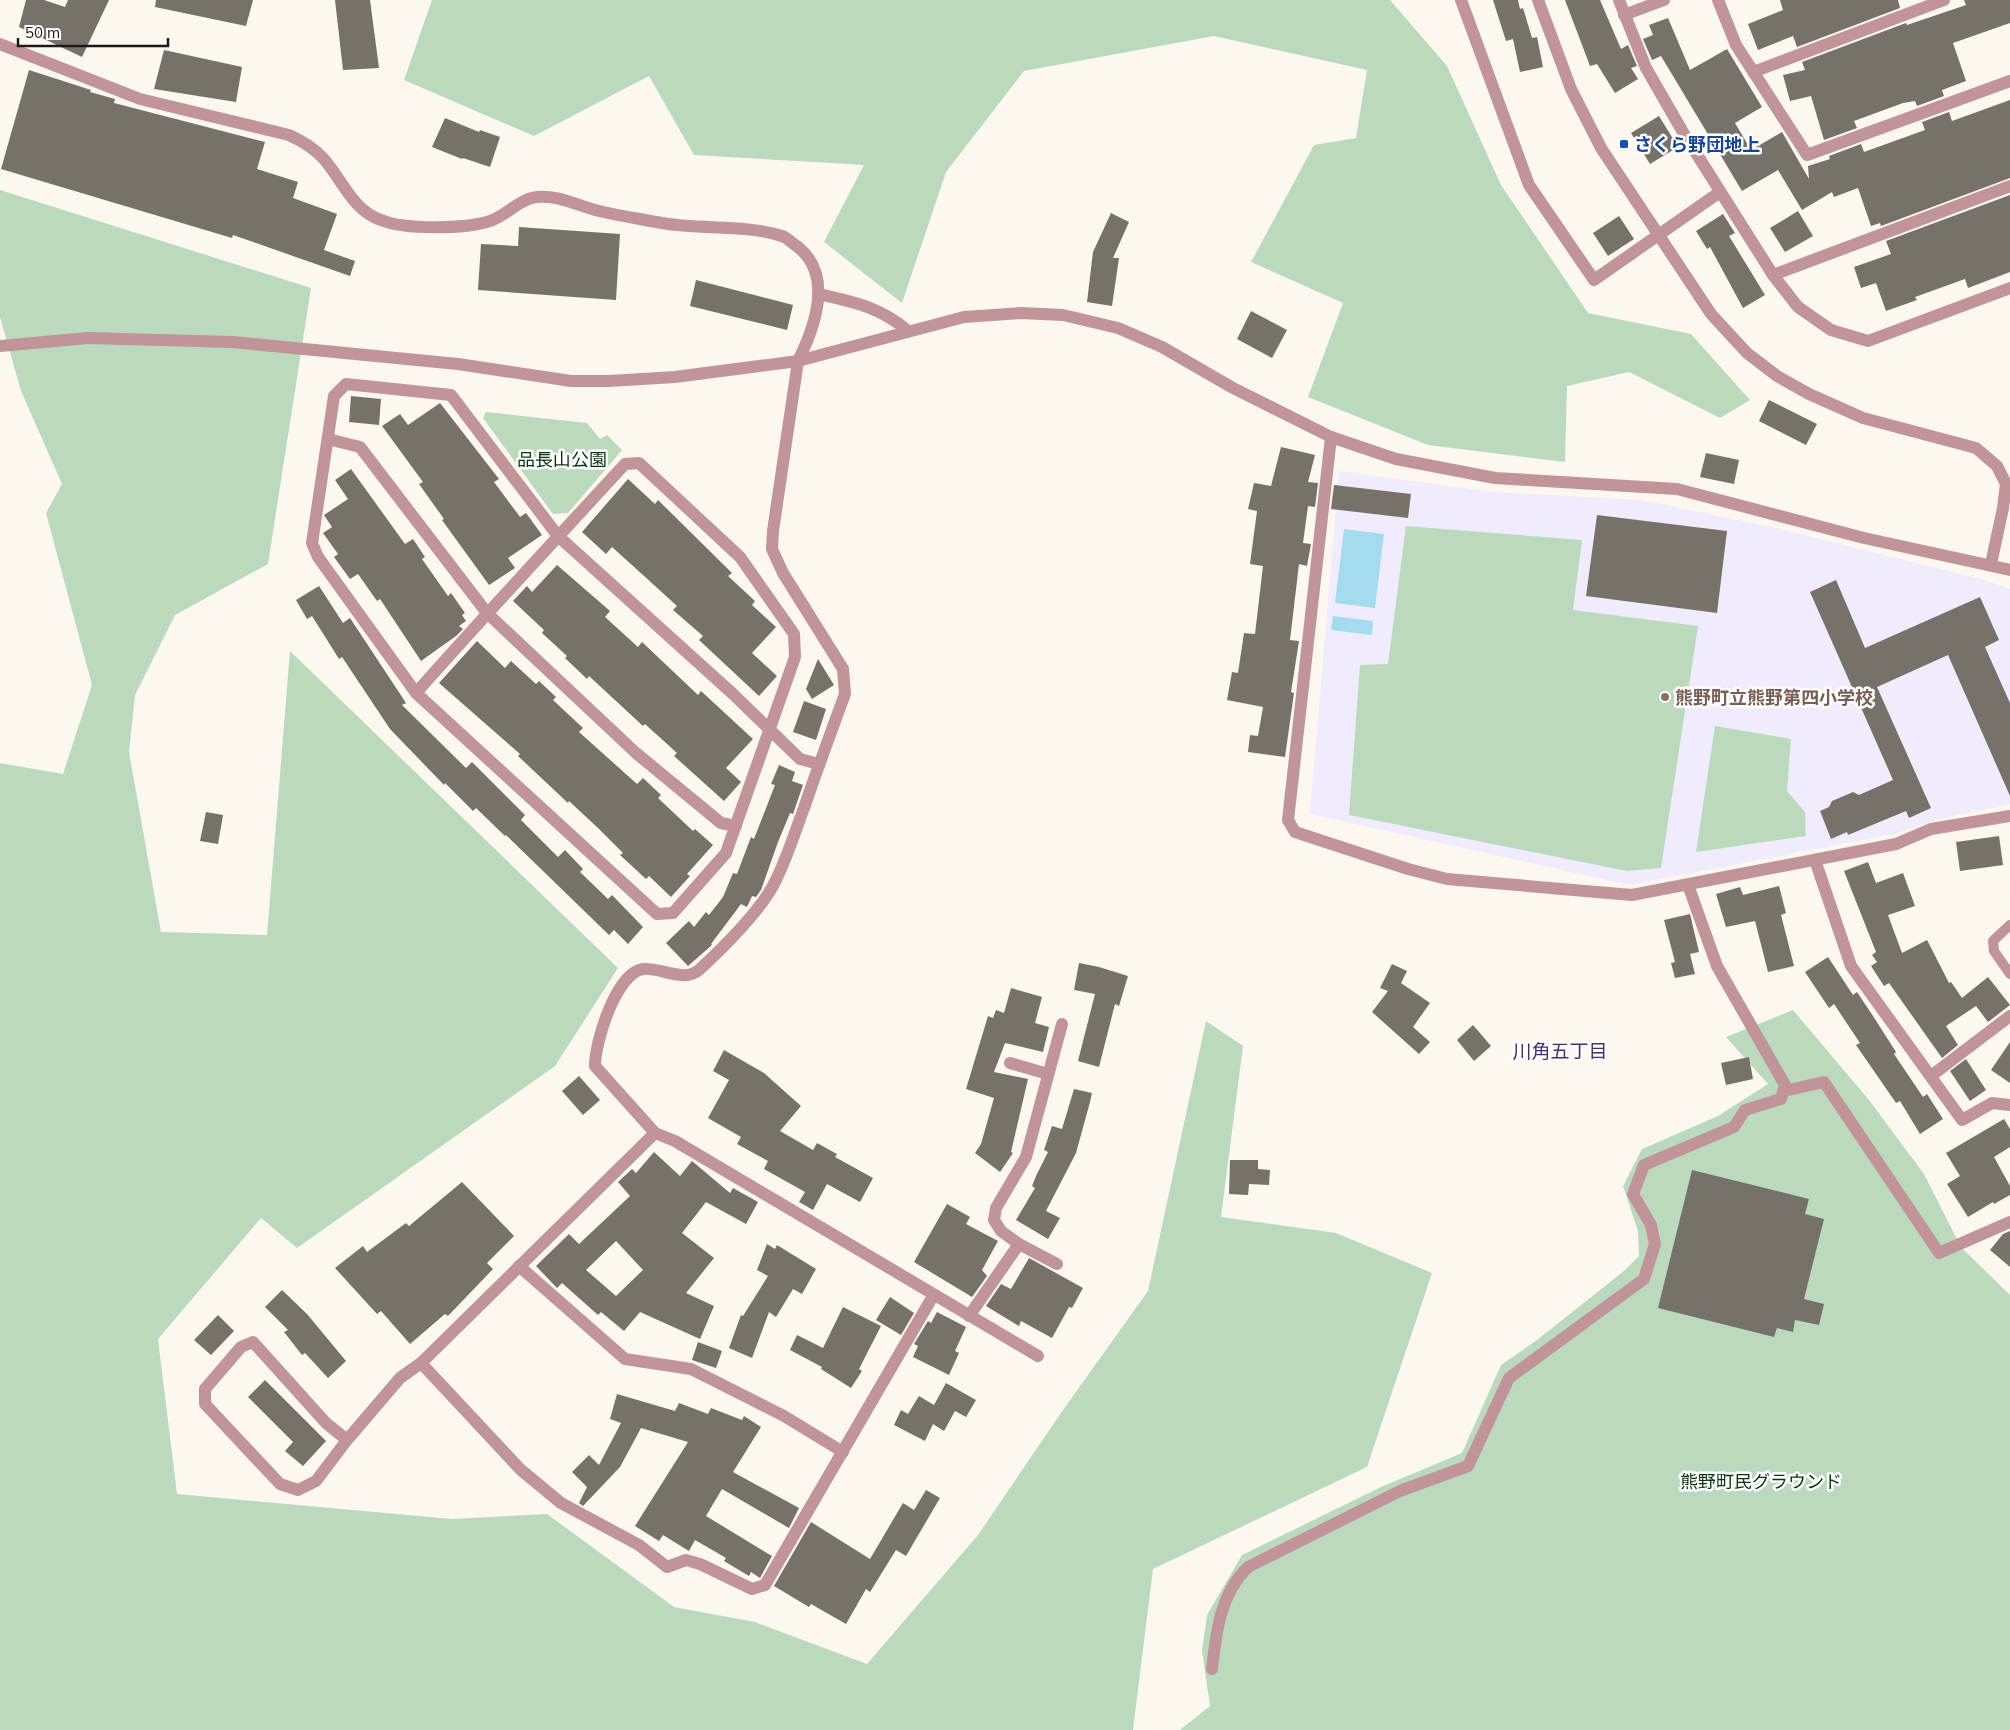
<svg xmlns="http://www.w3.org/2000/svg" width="2010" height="1730" font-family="Mulish,'Noto Sans JP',sans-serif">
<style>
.education{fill:#f0ecfd}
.green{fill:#bbdabd}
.water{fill:#a5dbef}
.building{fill:#76726a;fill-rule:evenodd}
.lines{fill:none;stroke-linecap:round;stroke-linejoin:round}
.service{stroke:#c19499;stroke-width:10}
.minor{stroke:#c19499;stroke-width:12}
.tertiary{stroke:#c19499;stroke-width:12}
.transit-dot{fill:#1a4fb4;stroke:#fff;stroke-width:2}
.education-dot{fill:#8d6e63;stroke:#fff;stroke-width:2}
.labels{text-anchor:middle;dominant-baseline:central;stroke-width:5;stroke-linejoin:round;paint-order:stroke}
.transit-label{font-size:18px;font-weight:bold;fill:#164399;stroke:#fff;text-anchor:start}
.park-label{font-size:18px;fill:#0a3312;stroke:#fff}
.education-label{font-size:18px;font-weight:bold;fill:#785e54;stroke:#fff;text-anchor:start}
.neighbourhood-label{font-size:19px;fill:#3f326e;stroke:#fff}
</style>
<rect width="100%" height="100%" fill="#fcf8ef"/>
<!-- education -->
<path class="education" d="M1339,471L1494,492L1642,500L1768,526L1982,579L2010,589V804L1940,819L1894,834L1629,885L1310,814Z"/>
<!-- green -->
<g class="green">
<path d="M432,0H1390L1447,66L1501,185L1588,313L1691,334L1750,400L1720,418L1629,372L1567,386L1565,462L1428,445L1308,397L1343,303L1251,262L1314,145L1356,138L1367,70L1214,36L1024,71L946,172L902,303L824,242L864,165L694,155L649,76L534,136L404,80Z"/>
<path d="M0,190L311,288L268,564L175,615L135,695L129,752L161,932L267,935L290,651L618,968L555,1066L297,1248L261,1218L158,1339L177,1494L452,1519L547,1514L674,1607L755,1622L867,1664L978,1535L1063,1410L1148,1291L1206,1021L1243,1046L1221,1217L1336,1233L1432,1273L1367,1467L1153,1569L1133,1730H0V763L63,774L92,685L46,513L62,484L21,391L0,317Z"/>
<path d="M486,412L587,423L600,439L607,435L622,450L568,513L553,514L483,418Z"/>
<path d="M1406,526L1582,540L1573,610L1698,626L1661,868L1627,871L1349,815L1360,665L1388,664Z"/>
<path d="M1715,726L1791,739L1787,791L1805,812L1806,836L1696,852Z"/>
<path d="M1793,1010L1869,1100L1924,1174L1961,1247L2010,1295V1730H1180L1210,1706L1202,1651L1207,1615L1242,1555L1381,1487L1462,1453L1501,1365L1537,1340L1624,1271L1639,1256L1638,1231L1623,1186L1642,1149L1718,1116L1768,1084L1726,1037Z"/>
</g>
<!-- water -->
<g class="water">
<path d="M1344,529L1384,534L1375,608L1335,603Z"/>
<path d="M1333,616L1373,621L1372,635L1331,630Z"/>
</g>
<!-- building -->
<g class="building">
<path d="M26,0H44L65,7L68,0H109L82,57L19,27Z"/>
<path d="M156,0H253L246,26L155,7Z"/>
<path d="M335,0H370L379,68L343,70Z"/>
<path d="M1493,0H1518L1520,9L1523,8L1532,38L1537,37L1543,67L1520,72L1513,39L1506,41Z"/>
<path d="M1565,0H1600L1621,49L1628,45L1637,66L1631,68L1638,79L1615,93L1597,64L1590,66Z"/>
<path d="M1780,0H1898L1900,8L1797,47L1793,36L1758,50L1748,24L1783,10Z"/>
<path d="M1964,0H2010V23L1953,43L1966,81L1942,90L1944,96L1917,106L1915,101L1903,103L1854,121L1857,128L1824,140L1811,96L1790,101L1783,75L1805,70L1802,62L1906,23L1907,25L1966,5Z"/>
<path d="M1668,18L1690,70L1727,49L1762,107L1735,123L1751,150L1782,132L1809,179L1808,166L1830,159L1829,156L1861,144L1864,152L1925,130L1922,122L1949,112L1952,121L2010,100V178L1881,226L1880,223L1871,226L1858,188L1834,197L1832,192L1802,210L1778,170L1742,191L1661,56L1652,60L1643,39L1653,35L1649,25Z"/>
<path d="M164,50L242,67L236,102L154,89Z"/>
<path d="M29,70L91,90L90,92L115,99L114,103L265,142L257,169L298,182L293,198L337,214L324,250L355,261L350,276L233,235L232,238L1,169Z"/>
<path d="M1659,116L1678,147L1650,164L1631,133Z"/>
<path d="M445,118L479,132L480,130L500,137L490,167L463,158L462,159L432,147Z"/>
<path d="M2010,195V272L1968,288L1965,279L1915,297L1917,300L1886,311L1876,283L1861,288L1854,267L1891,254L1886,241Z"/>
<path d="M1798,211L1813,236L1785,252L1770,228Z"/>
<path d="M1111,213L1129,222L1113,258H1119L1112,306L1087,302L1093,252Z"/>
<path d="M1723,214L1735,233L1729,236L1765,295L1743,308L1710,247L1707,249L1696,231Z"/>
<path d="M1619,216L1634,239L1608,256L1593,233Z"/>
<path d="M519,227L620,234L616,300L478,290L481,244L518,246Z"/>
<path d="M696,280L793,305L787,330L690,306Z"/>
<path d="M1251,311L1287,330L1272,358L1237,339Z"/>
<path d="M351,396L381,399L379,425L349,422Z"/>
<path d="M1769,400L1817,424L1806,445L1759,421Z"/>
<path d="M440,403L499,479L494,482L520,517L526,513L542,535L508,558L515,568L489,585L442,520L444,519L419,484L423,482L382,426L400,414L408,425Z"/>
<path d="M1281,447L1315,455L1308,482L1318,483L1315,507L1308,506L1303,543L1311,544L1307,566L1299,564L1290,640L1299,641L1291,692L1294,693L1285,757L1248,752L1250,735L1258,736L1263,707L1227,700L1232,672L1238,673L1244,633L1255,634L1263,566L1250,564L1257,511L1248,509L1254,483L1271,486Z"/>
<path d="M1706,453L1739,460L1734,484L1700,477Z"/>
<path d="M351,469L405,544L413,539L425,557L422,559L448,596L451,593L465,613L462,615L466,621L459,626L463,629L456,636L421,661L380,599L377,601L358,574L350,579L334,557L338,554L323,533L332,527L324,515L348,499L335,480Z"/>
<path d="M628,479L655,504L658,500L732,573L728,576L755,601L752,605L776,627L752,653L777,676L759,696L699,640L703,636L673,610L677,606L643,575L612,547L606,554L582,532Z"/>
<path d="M1334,485L1411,494L1408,518L1331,509Z"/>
<path d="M1597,515L1727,531L1717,613L1586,596Z"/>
<path d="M557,565L610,611L605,617L638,647L642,642L698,695L701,691L753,739L726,768L741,782L724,801L674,756L677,753L645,724L643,726L589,676L587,679L565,658L567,656L542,633L544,630L513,601L527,586L532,592Z"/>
<path d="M1836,580L1865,648L1980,597L1999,640L1985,647L2010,703V796L1948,655L1877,687L1931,808L1909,818L1906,811L1848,835L1847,832L1831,839L1820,811L1829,807L1832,801L1853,792L1859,795L1893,780L1810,592Z"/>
<path d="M319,586L343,623L350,618L406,703L402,705L466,768L472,762L525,815L521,820L558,857L565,850L583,869L580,872L608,899L612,895L643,927L628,944L614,930L609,935L506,835L505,836L476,808L473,811L445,783L444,785L390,729L342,657L339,659L312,616L307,619L296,600Z"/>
<path d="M477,641L505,668L511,661L536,684L539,681L556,697L553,700L583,728L579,732L637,784L643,778L661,795L658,798L693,831L695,829L713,845L687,874L690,876L671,897L649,876L646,879L620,855L623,853L598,828L569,801L568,803L518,756L520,754L439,683Z"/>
<path d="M818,659L834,685L812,699L806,689Z"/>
<path d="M804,701L826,709L816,740L793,732Z"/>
<path d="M779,765L795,772L792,781L803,785L793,814L790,813L778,842L761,890L756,897L752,896L747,907L741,904L711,944L712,945L688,966L666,943L689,921L694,927L706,912L709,915L723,897L733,873L737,874L751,837L754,839L775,785L771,784Z"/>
<path d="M206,812L223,815L218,844L200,841Z"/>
<path d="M1999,836L2003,865L1960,871L1956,842Z"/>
<path d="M1868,862L1876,883L1903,873L1915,906L1888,915L1902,953L1927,940L1949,983L1951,982L1962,998L1988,977L2010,1005L1988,1022L1976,1006L1946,1026L1958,1045L1942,1058L1889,983L1884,986L1871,966L1877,962L1872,955L1876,952L1844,871Z"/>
<path d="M1779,886L1786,913L1781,915L1794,966L1768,972L1755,921L1726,927L1716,894L1740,887L1743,895Z"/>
<path d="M1690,914L1699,952L1690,954L1695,974L1675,978L1671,963L1675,962L1664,920Z"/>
<path d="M1828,957L1853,995L1857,992L1873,1016L1896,1052L1894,1054L1923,1097L1927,1094L1943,1119L1920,1134L1900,1101L1896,1103L1856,1045L1860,1043L1834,1004L1829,1008L1805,972Z"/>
<path d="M1079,963L1099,967L1128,976L1119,1006L1115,1004L1099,1067L1078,1061L1095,994L1074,990Z"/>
<path d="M1392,964L1407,971L1401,983L1430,1003L1413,1027L1430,1042L1419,1054L1372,1012L1388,991L1380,988Z"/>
<path d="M1011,988L1042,997L1035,1023L1049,1027L1043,1052L1005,1043L994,1072L1028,1079L1011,1152L1013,1153L1000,1172L975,1153L981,1144L994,1098L966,1089L988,1016L993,1018L996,1010L1004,1013Z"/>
<path d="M1473,1025L1491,1046L1474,1061L1457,1040Z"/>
<path d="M2010,1042V1083L1991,1070Z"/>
<path d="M724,1050L764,1073L801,1106L780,1131L813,1150L817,1143L837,1154L835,1157L873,1178L860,1202L827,1184L813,1210L799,1202L805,1192L764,1169L768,1161L737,1144L741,1137L708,1118L729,1080L713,1071Z"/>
<path d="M1749,1057L1753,1079L1726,1085L1721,1063Z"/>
<path d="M1966,1059L1986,1090L1970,1101L1950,1071Z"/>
<path d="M579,1076L600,1100L583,1115L562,1091Z"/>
<path d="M1074,1089L1092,1093L1090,1102L1076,1153L1046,1211L1060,1218L1048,1239L1016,1220L1035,1188L1032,1186L1036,1176L1048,1152L1044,1150L1052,1126L1062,1129Z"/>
<path d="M2004,1119L2010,1129V1147L1994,1157L2010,1186V1195L1994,1204L1993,1202L1968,1217L1947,1184L1960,1176L1946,1153Z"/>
<path d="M654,1152L680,1176L692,1161L730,1193L733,1188L758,1202L746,1224L706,1202L682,1233L714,1258L686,1293L714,1306L700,1339L640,1312L624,1331L601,1312L598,1315L562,1283L557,1288L536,1266L569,1234L579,1244L630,1196L618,1182L632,1169L636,1173ZM616,1241L643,1270L616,1296L586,1270Z"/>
<path d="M1230,1160H1258V1169L1270,1170L1269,1185L1249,1184L1248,1195L1229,1194Z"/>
<path d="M1692,1170L1809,1199L1805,1214L1824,1219L1804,1299L1824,1304L1819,1325L1795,1320L1793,1332L1777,1328L1774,1337L1658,1308Z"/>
<path d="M462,1182L514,1236L487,1263L493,1269L448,1316L445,1314L410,1344L381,1311L377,1314L335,1268L363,1246L367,1252L406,1223L409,1226Z"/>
<path d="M947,1204L970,1217L966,1224L998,1241L982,1270L987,1276L972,1297L914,1262Z"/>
<path d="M2010,1231V1267L1990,1250L2003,1234Z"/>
<path d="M767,1244L775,1249L777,1245L816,1269L802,1294L793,1289L776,1317L769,1312L752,1358L729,1348L741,1315L743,1316L768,1276L757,1270Z"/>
<path d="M1029,1258L1083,1288L1072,1308L1069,1307L1052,1338L1021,1321L1019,1326L986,1306L1001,1284L1011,1289Z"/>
<path d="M282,1290L307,1314L346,1361L328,1378L305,1353L302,1355L284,1332L288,1330L265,1307Z"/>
<path d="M890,1297L914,1313L901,1335L876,1320Z"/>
<path d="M843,1307L881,1326L859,1369L862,1371L851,1388L821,1369L822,1367L790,1350L797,1335L823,1348Z"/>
<path d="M937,1312L966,1327L955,1351L959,1353L949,1375L913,1357L918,1346L914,1344L928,1321L931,1323Z"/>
<path d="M218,1315L234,1331L211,1355L194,1340Z"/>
<path d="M698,1342L722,1351L716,1368L692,1360Z"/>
<path d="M265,1380L326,1441L303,1466L285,1451L293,1442L248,1397Z"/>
<path d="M946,1383L976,1400L966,1417L955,1411L944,1431L933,1424L925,1441L894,1425L901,1410L908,1414L919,1396L934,1405Z"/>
<path d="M617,1394L675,1411L679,1403L708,1414L711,1408L742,1420L744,1416L761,1427L733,1472L799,1508L789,1528L722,1489L706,1516L772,1556L760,1578L751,1572L749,1576L724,1561L726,1558L695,1540L689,1551L663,1535L659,1541L635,1526L688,1442L641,1428L620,1467L583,1506L579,1503L587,1487L572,1472L589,1455L599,1465L621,1423L610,1419Z"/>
<path d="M926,1490L940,1498L906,1556L896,1550L870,1592L866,1589L846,1624L811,1604L809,1607L774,1586L811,1522L870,1559L903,1503L914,1510Z"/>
</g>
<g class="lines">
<!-- service -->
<path class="service" d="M2010,925L1993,941L1994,951L2010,974"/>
<!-- minor -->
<g class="minor">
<path d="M1461,0L1529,185L1594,280L1720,192"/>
<path d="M1619,0L1646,68L1684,134L1773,275L1798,307L1831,330L1868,341L2010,288"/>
<path d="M1718,0L1736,45L1807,155L2010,81"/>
<path d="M1624,15L1664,0"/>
<path d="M0,44L140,99L289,135C302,141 313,147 323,158C342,179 352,210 381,220C405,230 466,229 490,221C506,216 519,199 537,197C559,195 578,206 599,211C620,216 641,219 662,223C701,230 744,224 782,236C788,238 793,244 798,247C834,276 815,327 798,361L773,531L772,549L783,573L843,669L845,694C831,732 817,770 804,808C795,832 787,858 775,882C761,910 723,948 699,970C684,983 660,967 643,969C616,973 595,1042 595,1066L655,1133L675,1141L1038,1356"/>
<path d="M1753,72L1944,0"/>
<path d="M1773,275L2010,186"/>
<path d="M818,294C854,302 880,307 908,331"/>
<path d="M1331,437L1288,820L1295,832L1408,869L1447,879L1632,895L1896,844L1931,829L2010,816"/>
<path d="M328,439L360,447L487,613L636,753L721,823L736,826"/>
<path d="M416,693C484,616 555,540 625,464L639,463L740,557L794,634L795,657L726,853L673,913L657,914L416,693L318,557L312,543L334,396L346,384L451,395L558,536L733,694L800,759L819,764"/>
<path d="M1815,860L1851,966L1962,1120L1992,1103L2010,1105"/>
<path d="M1010,1063L1048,1074"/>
<path d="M1931,1076L2010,1016"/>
<path d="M1784,1091L1824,1082L1939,1253L2010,1222"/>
<path d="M1019,1244L1057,1264"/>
<path d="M519,1266L625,1359L691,1369L784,1416L843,1452"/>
<path d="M969,1316L1019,1244L1001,1231L994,1220L996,1208L1026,1157L1062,1024"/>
<path d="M421,1363L521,1470L561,1503L639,1545L667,1567L686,1560L700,1564L752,1589L765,1585L933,1296"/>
<path d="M347,1440L326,1423L253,1342L241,1347L205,1389V1404L280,1484L298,1490L316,1481L347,1440L400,1378L421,1363L655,1133"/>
<path d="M1212,1669C1216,1633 1220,1594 1248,1567L1400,1491L1468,1466L1509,1378L1644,1279L1655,1244L1651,1225L1633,1194L1644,1165L1734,1127L1745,1110L1781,1099L1785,1085L1717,966L1688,885"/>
</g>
<!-- tertiary -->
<g class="tertiary">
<path d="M1538,0L1571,89L1601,148L1711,314L1747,353L1777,376L1809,394L1863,418L1976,448L1997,466L2006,484L2003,508L1991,564"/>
<path d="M0,346L88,338L232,342L458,364L571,381H609L675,377L798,361L964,317L1021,313L1063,315L1118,328L1162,347L1233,388L1331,437L1396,459L1495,478L1677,489L1864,538L2010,570"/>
</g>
</g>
<!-- markers -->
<rect class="transit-dot" x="1619" y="139" width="10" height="10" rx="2.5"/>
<circle class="education-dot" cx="1665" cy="697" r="5"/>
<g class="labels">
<!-- transit labels -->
<g class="transit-label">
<text x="1634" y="144">さくら野団地上</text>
</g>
<!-- park labels -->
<g class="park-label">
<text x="562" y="459">品長山公園</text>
<text x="1761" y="1481">熊野町民グラウンド</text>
</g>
<!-- education labels -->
<g class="education-label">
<text x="1675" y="697">熊野町立熊野第四小学校</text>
</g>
<!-- neighbourhood labels -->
<g class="neighbourhood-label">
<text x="1560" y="1051">川角五丁目</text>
</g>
</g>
<!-- scale -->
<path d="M18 38v8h150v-8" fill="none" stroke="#1c1a17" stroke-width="2.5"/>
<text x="25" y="38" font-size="15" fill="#1c1a17" stroke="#ffffff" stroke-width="4" paint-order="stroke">50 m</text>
</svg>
